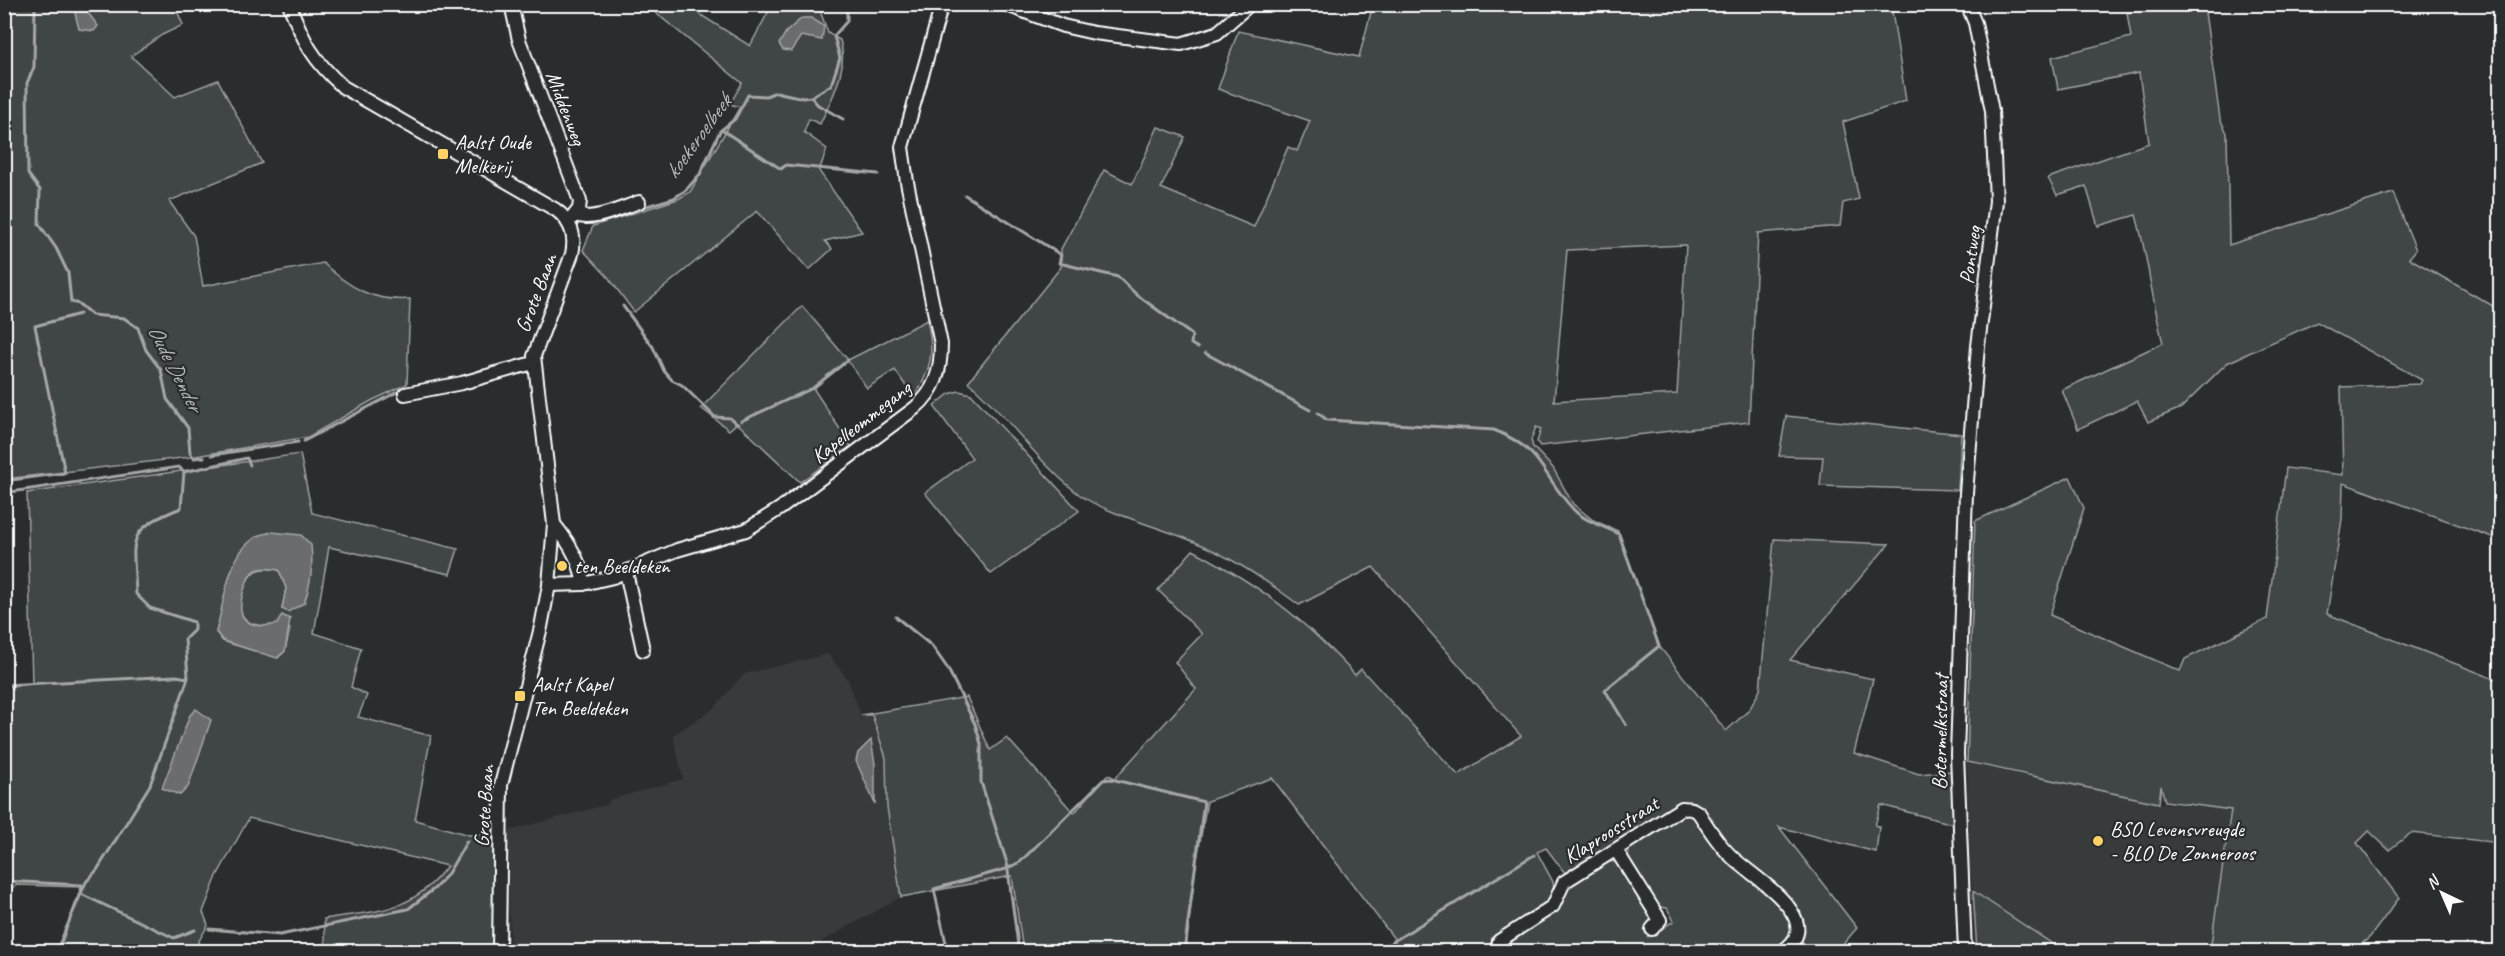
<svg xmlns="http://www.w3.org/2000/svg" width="2505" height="956" font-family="Caveat,sans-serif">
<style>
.built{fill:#373a3b}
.green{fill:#414445;stroke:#a0a2a2;stroke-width:1.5;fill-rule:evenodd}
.water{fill:#6a6c6d;stroke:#a6a7a7;stroke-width:1.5}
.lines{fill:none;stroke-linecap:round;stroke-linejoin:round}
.stream{stroke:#a6a7a7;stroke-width:3}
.minor-casing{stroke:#fff;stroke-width:16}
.minor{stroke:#2a2d2e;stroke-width:12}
.poi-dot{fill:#ffd166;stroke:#2a2d2e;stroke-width:2}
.labels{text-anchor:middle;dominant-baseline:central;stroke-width:4.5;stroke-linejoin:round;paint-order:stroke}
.street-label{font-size:21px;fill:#fff;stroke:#2a2d2e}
.poi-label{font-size:21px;fill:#fff;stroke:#2a2d2e;text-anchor:start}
.water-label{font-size:22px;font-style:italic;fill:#b4b6b6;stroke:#2a2d2e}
</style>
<rect width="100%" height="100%" fill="#2a2d2e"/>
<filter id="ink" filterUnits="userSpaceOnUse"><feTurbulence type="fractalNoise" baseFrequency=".0167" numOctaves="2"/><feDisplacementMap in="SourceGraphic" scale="12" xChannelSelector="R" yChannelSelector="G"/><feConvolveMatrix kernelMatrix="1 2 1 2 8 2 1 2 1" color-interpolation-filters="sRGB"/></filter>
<g filter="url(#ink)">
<!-- built -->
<g class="built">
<path d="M828,654L848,680L861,715L872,714L886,758L887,807L901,897L805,951H510L508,831L609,804V800L683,779L673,735L712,710L744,674Z"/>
<path d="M1967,763L2159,803L2231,810L2210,951H2060L1973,891L1970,872Z"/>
</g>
<!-- green -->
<g class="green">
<path d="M162,4L165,10L175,6L183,25L162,35L131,56L175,97L218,80L262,163L169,201L194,236L203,286L323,263C350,288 373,302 410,299L407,384L371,401L308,437L190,457L5,479L4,5Z"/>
<path d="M654,5H685L750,46L772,5H818L828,33L840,40C849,69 832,98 820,124L809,119L804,132L827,149L819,171L862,232L825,241L832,249L809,270L757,211L634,312L608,277L583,250L593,226L678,199L690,192L740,107L730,104L742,83L651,9Z"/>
<path d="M1373,5H1891L1906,101L1843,122L1859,199L1843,203L1840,226L1758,233L1749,422L1540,446L1537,442L1541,429L1536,427L1531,440L1533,447L1553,468L1573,504L1593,520L1618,531L1659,646L1726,731L1749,710L1760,690L1774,539L1889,544L1790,660L1873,679L1854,753L1919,774L1952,771L1953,824L1881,805L1875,825L1879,827L1876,852L1779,827L1857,928L1837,951H1788L1794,948L1803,934L1801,918L1780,891L1719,837L1704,812L1688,802L1565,873L1546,848L1537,852L1553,882L1555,893L1548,904L1493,951H1377L1395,940L1272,778L1207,801L1195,871L1186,951H1023L1012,876L901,897L887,807L886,758L872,715H861L967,697L990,750L1007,738L1074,813L1108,775L1115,778L1196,689L1175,662L1202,634L1158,590L1193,550C1262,587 1302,617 1355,675L1361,669L1458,775L1521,736L1373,567L1299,605C1264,579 1230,556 1190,540C1161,528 1103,512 1080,495C1038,464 1009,416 968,382L1061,267V249L1104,170L1132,184L1158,127L1185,137L1161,188L1254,227L1288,147L1297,151L1310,121L1218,89L1238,31L1359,57ZM1686,245L1677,394L1554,401L1567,250Z"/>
<path d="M2175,5H2204L2220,119L2227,133L2229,245L2393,193L2416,250L2409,258L2500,310V540L2343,483L2342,519L2327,614L2500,681V843L2411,833L2389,850L2369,831L2357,843L2399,898L2370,937L2353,951H2210L2231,810L2165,801L2161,786L2159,803L1967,762L1975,521L2070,477L2084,508L2050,615L2180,671L2185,659L2267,619L2286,468L2343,475L2341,387L2420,384L2422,380L2317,322L2227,363L2181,408L2148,422L2137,401L2078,429L2062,390L2163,343C2152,301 2148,257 2136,215L2098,226L2086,186L2057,195L2048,178L2149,143L2139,73L2058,89L2052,57L2131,37L2127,13Z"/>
<path d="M802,306L848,360L927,320C935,353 931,370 914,398L895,370L867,388L848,361L813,388L851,446L800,482L737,423L729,430L701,408Z"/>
<path d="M959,391L971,394L1079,511L991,574L925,493L972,458L934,406L949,394Z"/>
<path d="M1786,416L1961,434L1958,490L1820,486L1823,457L1779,456Z"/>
<path d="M300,454L312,513L458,549L450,574L329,547L314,633L361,648L351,687L367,695L358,717L431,736L415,820L469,835L493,834V951H326L324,919C378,910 411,914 447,866L249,818L217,876L203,912L208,925L193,951H59L81,887L16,885L5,894V687L32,684L27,493C118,480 209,467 300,454ZM241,551L309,584L297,607L282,609L286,588L279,570C247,564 247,581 238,607C249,635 268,621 290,629L285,651L278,658L223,641L216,632L234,565Z"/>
<path d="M1682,813L1693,816L1776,898L1794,926L1791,938L1772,951L1501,952C1507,932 1583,871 1604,862C1608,861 1613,862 1617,862L1653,919L1644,930L1648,937L1674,921L1667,908L1659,907L1628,860L1629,846Z"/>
<path d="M1973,891L2063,951H1977Z"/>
</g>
<!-- water -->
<g class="water">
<path d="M73,5H82L98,26L94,31L79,29Z"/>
<path d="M802,18H811L824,26L822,40L801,36L791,51L783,50L779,44L786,32Z"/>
<path d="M271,532L301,535L311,545C313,564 311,585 304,603L288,612L282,609L286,588L279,570C271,569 259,566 252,573C248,576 246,585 244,590C234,620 248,630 277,624L282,615L290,619L285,651L277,658L223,641L216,632C224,604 227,557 253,539C257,535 265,534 271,532Z"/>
<path d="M196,709L211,720L188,787L180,795L162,788L190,715Z"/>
<path d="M871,740L875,764V804L856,761L858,753Z"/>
</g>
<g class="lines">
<!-- stream -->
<g class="stream">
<path d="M35,4L34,67L27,83L28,174L40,190L39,224L56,248L68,273L71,302L79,304L92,315L124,318L138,328L146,350L161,370L167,399L188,428L190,453L194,458L204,457"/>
<path d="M811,97L818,105L843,119"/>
<path d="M722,130L781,169L786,165L878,174"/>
<path d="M965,195L1061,255L1059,263L1118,277L1137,295L1192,335L1191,344L1198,348"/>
<path d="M630,211L674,198L686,190L700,174L720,131L735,119L748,95L766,96L776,92L803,98L811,97L831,85L840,58L834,36L847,21V8L863,4"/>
<path d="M623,306L653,347L664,371L672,380L682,385L715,417L730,418L737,424"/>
<path d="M1205,353L1310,410"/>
<path d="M491,367L522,360"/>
<path d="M470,375L482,370"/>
<path d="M1318,413L1327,420L1494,430C1546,451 1541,476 1574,510C1584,521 1606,527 1619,534L1659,646L1605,690L1626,725"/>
<path d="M741,421L813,388L848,360"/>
<path d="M304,441L397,392"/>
<path d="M212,455L298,442"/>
<path d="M184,472L181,508C123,531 134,539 136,594L150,608L194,622V630L185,639L188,677"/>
<path d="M4,481L65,473L35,326L80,314"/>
<path d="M4,493L179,467L184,472L247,458L250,465"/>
<path d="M896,617L932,646L948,669L975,724L981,744V782L1007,863L1019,952"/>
<path d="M4,685L176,676L188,678L150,785L97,870L86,882L56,952"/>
<path d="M4,881L82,885L81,890"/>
<path d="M81,894L174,938L195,930"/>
<path d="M209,929L280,935L408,909L435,888L447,875L467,841"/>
<path d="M948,952L934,889L1006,869L1020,862L1103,780L1111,779L1204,802L1184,952"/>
<path d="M1376,952L1534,855"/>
</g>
<!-- minor casing -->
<g class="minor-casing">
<g id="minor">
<path d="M289,4C304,42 312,59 343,87L556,210C571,221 576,236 572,254L534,356L554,524L549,585L541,627L501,785L499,952"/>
<path d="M511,4L519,40L580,201L579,209L568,223"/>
<path d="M1004,4L1063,26L1094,33L1181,44L1217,33L1250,4"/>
<path d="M575,215C593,222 621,208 639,202"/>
<path d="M405,394L462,383L533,363"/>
<path d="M554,524C567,540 582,562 583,584"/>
<path d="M626,572L643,650"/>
<path d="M549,585L583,584L613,577L677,550L746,530L781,508L915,408C935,391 941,371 941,344L907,182L902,147L942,4"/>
<path d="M1616,850L1660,920L1652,929"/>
<path d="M1497,952L1499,941L1553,906L1564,882L1682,808L1692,809L1699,813C1709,829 1719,845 1733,858C1756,879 1830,922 1781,952"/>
<path d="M1965,952L1957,754L1966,493L1978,346L1996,201L1992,111L1975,23L1967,4"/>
</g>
</g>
<!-- minor -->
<use href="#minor" class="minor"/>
</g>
</g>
<!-- markers -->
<g class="poi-dot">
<rect x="437" y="148" width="12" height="12" rx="3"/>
<circle cx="562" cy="566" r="6"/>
<rect x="514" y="690" width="12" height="12" rx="3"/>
<circle cx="2098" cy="841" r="6"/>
</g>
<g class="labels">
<!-- street labels -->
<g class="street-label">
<text transform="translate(566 108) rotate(69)">Middenweg</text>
<text transform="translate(1970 255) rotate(-82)">Pontweg</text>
<text transform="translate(536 293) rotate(-69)">Grote Baan</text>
<text transform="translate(861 422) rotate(-38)">Kapelleommegang</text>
<text transform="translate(1940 732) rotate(-89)">Botermelkstraat</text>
<text transform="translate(484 806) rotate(-86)">Grote Baan</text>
<text transform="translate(1611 830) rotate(-32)">Klaproosstraat</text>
</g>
<!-- poi labels -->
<g class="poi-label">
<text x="455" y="142">Aalst Oude<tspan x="455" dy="24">Melkerij</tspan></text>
<text x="574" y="566">ten Beeldeken</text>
<text x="532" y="684">Aalst Kapel<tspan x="532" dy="24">Ten Beeldeken</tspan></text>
<text x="2110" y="829">BSO Levensvreugde<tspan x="2110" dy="24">- BLO De Zonneroos</tspan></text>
</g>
<!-- water labels -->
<g class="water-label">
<text transform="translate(698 137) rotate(-54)">koekeroelbeek</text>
<text transform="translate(175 368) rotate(63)">Oude Dender</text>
</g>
</g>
<!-- margin -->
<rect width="2505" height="956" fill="none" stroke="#2a2d2e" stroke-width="24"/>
<rect x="12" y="12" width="2481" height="932" fill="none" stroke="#fff" stroke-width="2" filter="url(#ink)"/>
<!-- north arrow -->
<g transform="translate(2442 893) rotate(316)" stroke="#2a2d2e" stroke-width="4.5" paint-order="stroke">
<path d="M0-4.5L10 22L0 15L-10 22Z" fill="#ffffff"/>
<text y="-9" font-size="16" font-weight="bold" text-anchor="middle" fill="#ffffff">N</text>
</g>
</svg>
